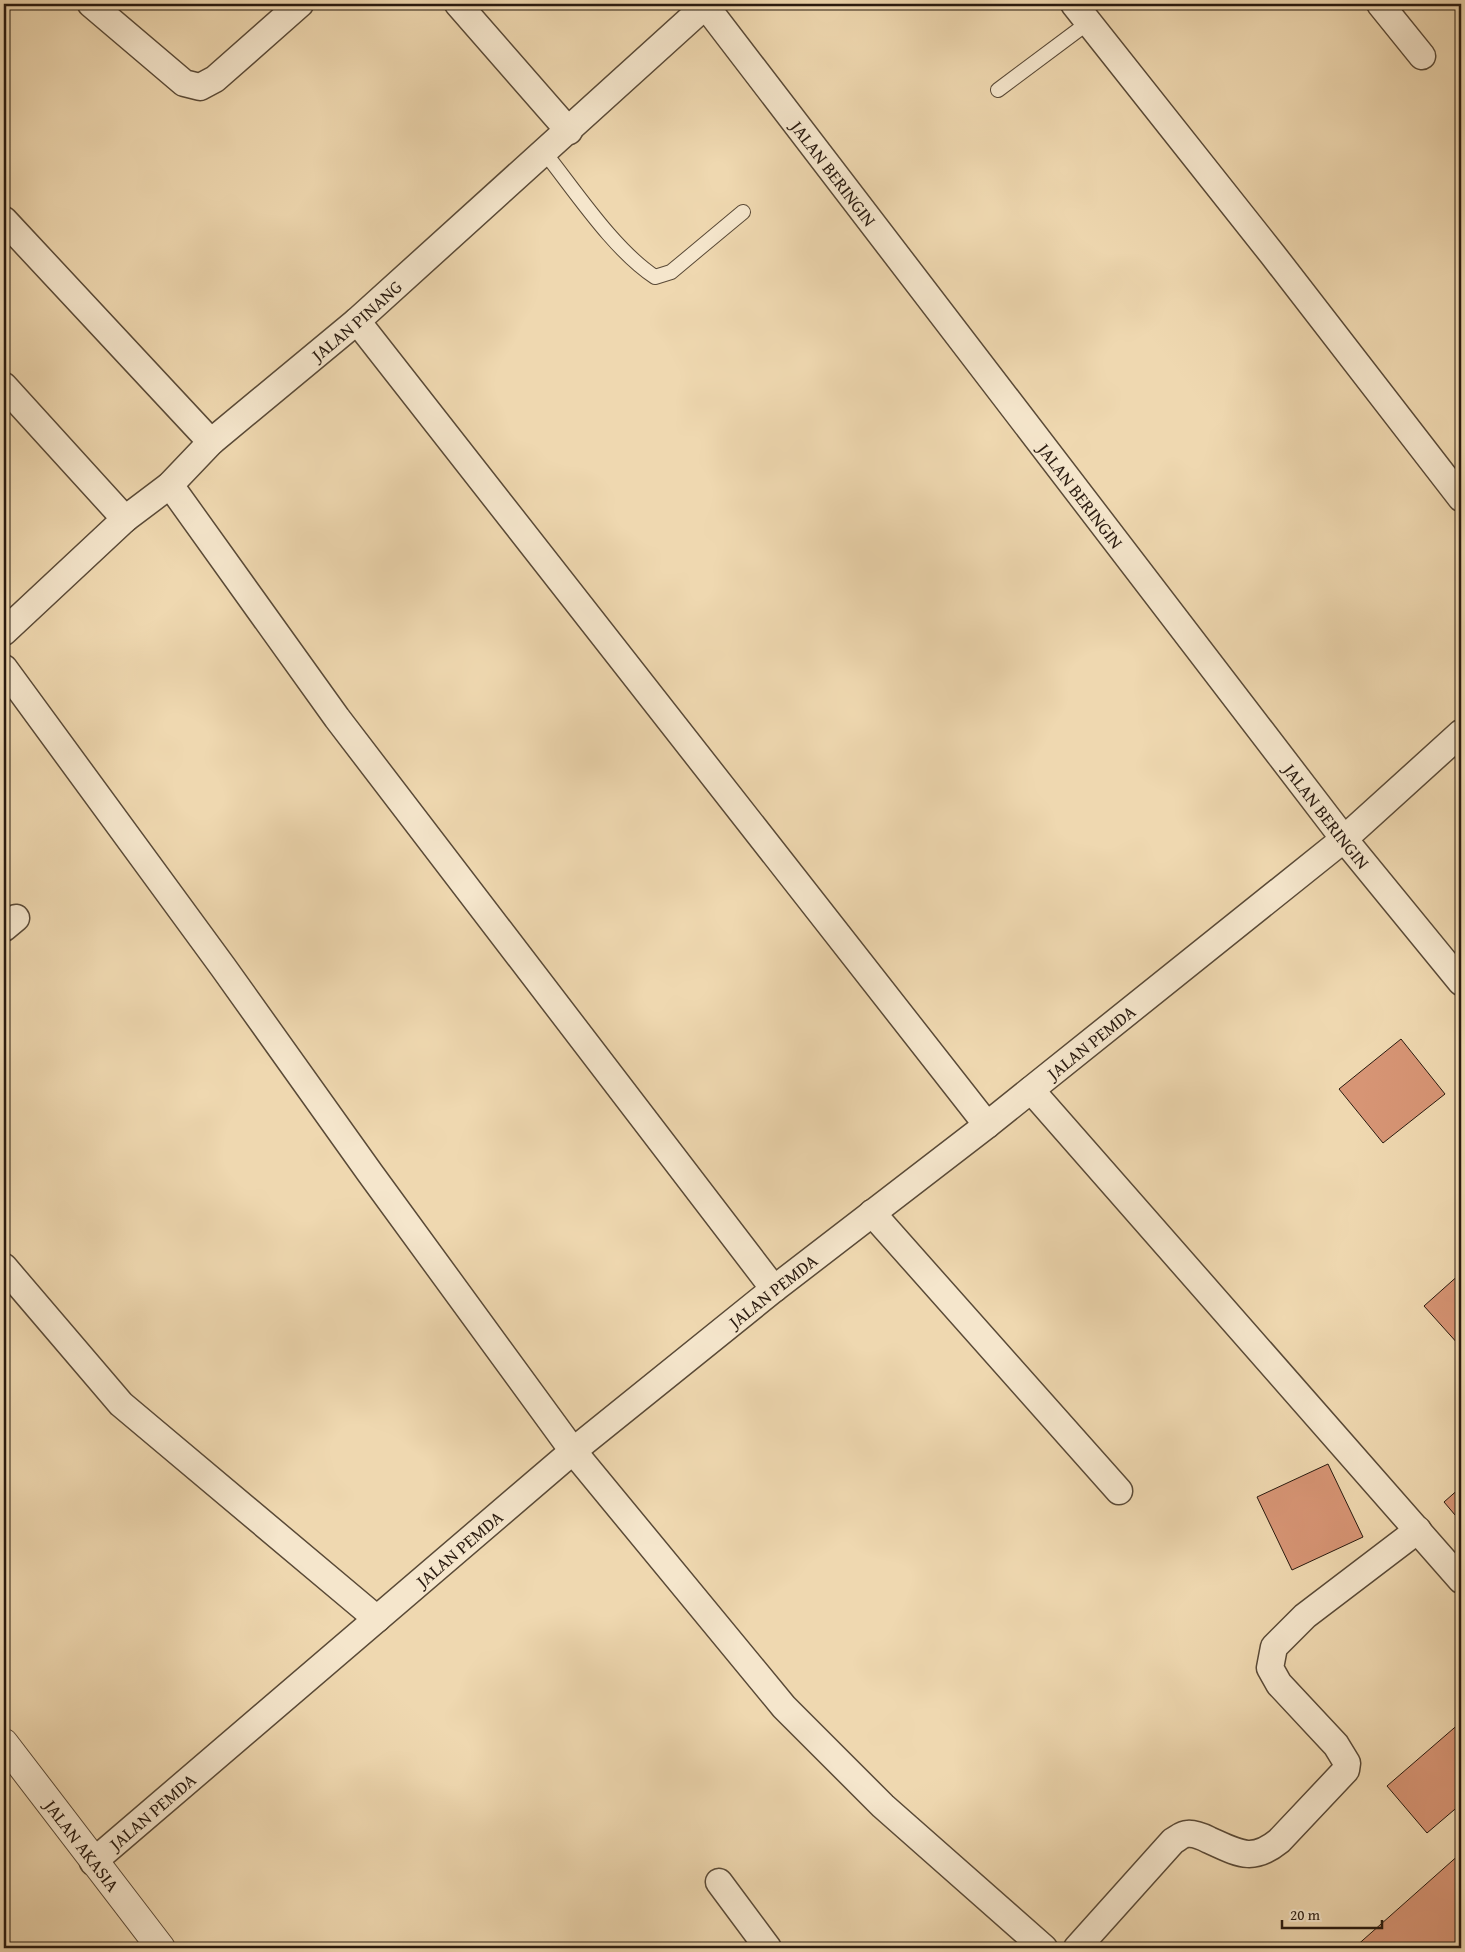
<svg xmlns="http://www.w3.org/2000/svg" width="1465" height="1952" font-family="'Gentium Book Plus',serif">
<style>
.building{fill:#d79575;stroke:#291a0f}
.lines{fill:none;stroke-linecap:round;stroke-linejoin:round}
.service-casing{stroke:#5a4a37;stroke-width:16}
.minor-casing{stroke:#5a4a37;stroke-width:29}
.tertiary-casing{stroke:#5a4a37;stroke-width:30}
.service{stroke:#f5e6cc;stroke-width:14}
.minor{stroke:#f5e6cc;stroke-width:26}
.tertiary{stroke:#f5e6cc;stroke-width:28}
.labels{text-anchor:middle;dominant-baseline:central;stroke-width:4.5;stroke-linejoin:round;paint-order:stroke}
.street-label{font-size:18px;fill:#291a0f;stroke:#f5e6cc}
</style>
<rect width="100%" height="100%" fill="#efd8b0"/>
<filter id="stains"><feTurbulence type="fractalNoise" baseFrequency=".004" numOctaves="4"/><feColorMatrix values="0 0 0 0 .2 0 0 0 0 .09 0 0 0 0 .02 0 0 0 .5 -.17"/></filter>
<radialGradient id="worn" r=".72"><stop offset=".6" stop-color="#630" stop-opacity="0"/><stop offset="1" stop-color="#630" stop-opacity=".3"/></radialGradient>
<!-- building -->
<g class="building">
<path d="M1401,1039L1445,1094L1383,1143L1339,1089Z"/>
<path d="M1461,1273V1342L1459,1345L1424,1306Z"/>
<path d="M1328,1464L1363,1537L1292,1570L1257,1497Z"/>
<path d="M1461,1487V1522L1444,1502Z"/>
<path d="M1461,1722V1804L1427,1833L1387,1786Z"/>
<path d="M1461,1853V1948H1354Z"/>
</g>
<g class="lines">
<!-- service casing -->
<g class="service-casing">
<g id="service">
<path d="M998,90L1089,22"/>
<path d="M545,153C576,192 614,250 655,277L671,272L743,212"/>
</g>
</g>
<!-- minor casing -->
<g class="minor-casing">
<g id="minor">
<path d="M91,4L184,83L200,87L215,79L300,4"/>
<path d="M458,4L569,131"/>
<path d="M1074,4L1273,255L1461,498"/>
<path d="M1380,4L1422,56"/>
<path id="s1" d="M705,5L1344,839L1461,982"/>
<path d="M4,220L211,442"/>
<path d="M357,321L987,1125"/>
<path d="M4,386L125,519"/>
<path d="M170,485L337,718L774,1289"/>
<path id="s2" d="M4,632L125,519L170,485L211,442L357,321L707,4"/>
<path d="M4,668L223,967L370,1173L573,1451L784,1707L883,1806L1044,1948"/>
<path d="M4,928L16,918"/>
<path d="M1031,1090L1461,1580"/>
<path d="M872,1213L1119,1491"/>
<path d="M4,1267L121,1404L377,1619"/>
<path id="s3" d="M93,1862L573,1451L774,1289L987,1125L1344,839L1461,733"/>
<path d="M719,1882L768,1948"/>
<path d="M1077,1948L1173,1841C1177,1839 1182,1834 1187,1834C1194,1833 1203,1837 1209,1840C1238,1853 1252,1863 1279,1841L1346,1770L1347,1763L1336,1745L1279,1684L1270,1668L1274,1647L1305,1616L1418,1530"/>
</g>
</g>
<!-- tertiary casing -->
<g class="tertiary-casing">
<g id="tertiary">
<path id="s4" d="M4,1743L161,1948"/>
</g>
</g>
<!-- service -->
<use href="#service" class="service"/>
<!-- minor -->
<use href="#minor" class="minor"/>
<!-- tertiary -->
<use href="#tertiary" class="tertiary"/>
</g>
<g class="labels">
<!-- street labels -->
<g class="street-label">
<text stroke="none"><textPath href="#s1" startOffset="212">JALAN BERINGIN</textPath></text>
<text stroke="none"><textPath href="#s2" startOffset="471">JALAN PINANG</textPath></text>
<text stroke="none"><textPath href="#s1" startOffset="618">JALAN BERINGIN</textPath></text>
<text stroke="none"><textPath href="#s1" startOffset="1022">JALAN BERINGIN</textPath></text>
<text stroke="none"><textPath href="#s3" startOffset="1292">JALAN PEMDA</textPath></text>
<text stroke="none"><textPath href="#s3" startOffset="888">JALAN PEMDA</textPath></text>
<text stroke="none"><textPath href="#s3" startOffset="482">JALAN PEMDA</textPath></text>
<text stroke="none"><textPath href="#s3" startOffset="78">JALAN PEMDA</textPath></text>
<text stroke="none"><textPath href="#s4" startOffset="129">JALAN AKASIA</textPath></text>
</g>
</g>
<!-- margin -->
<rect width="1465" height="1952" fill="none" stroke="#efd8b0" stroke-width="20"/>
<rect x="5" y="5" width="1455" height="1942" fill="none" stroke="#291a0f" stroke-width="2.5"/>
<rect x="10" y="10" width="1445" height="1932" fill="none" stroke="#291a0f"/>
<!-- scale -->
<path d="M1282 1920v8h100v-8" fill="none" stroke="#291a0f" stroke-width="2.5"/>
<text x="1290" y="1920" font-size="15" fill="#291a0f" stroke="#f5e6cc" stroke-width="4" paint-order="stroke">20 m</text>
<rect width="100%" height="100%" filter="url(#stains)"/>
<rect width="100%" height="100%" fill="url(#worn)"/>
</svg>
